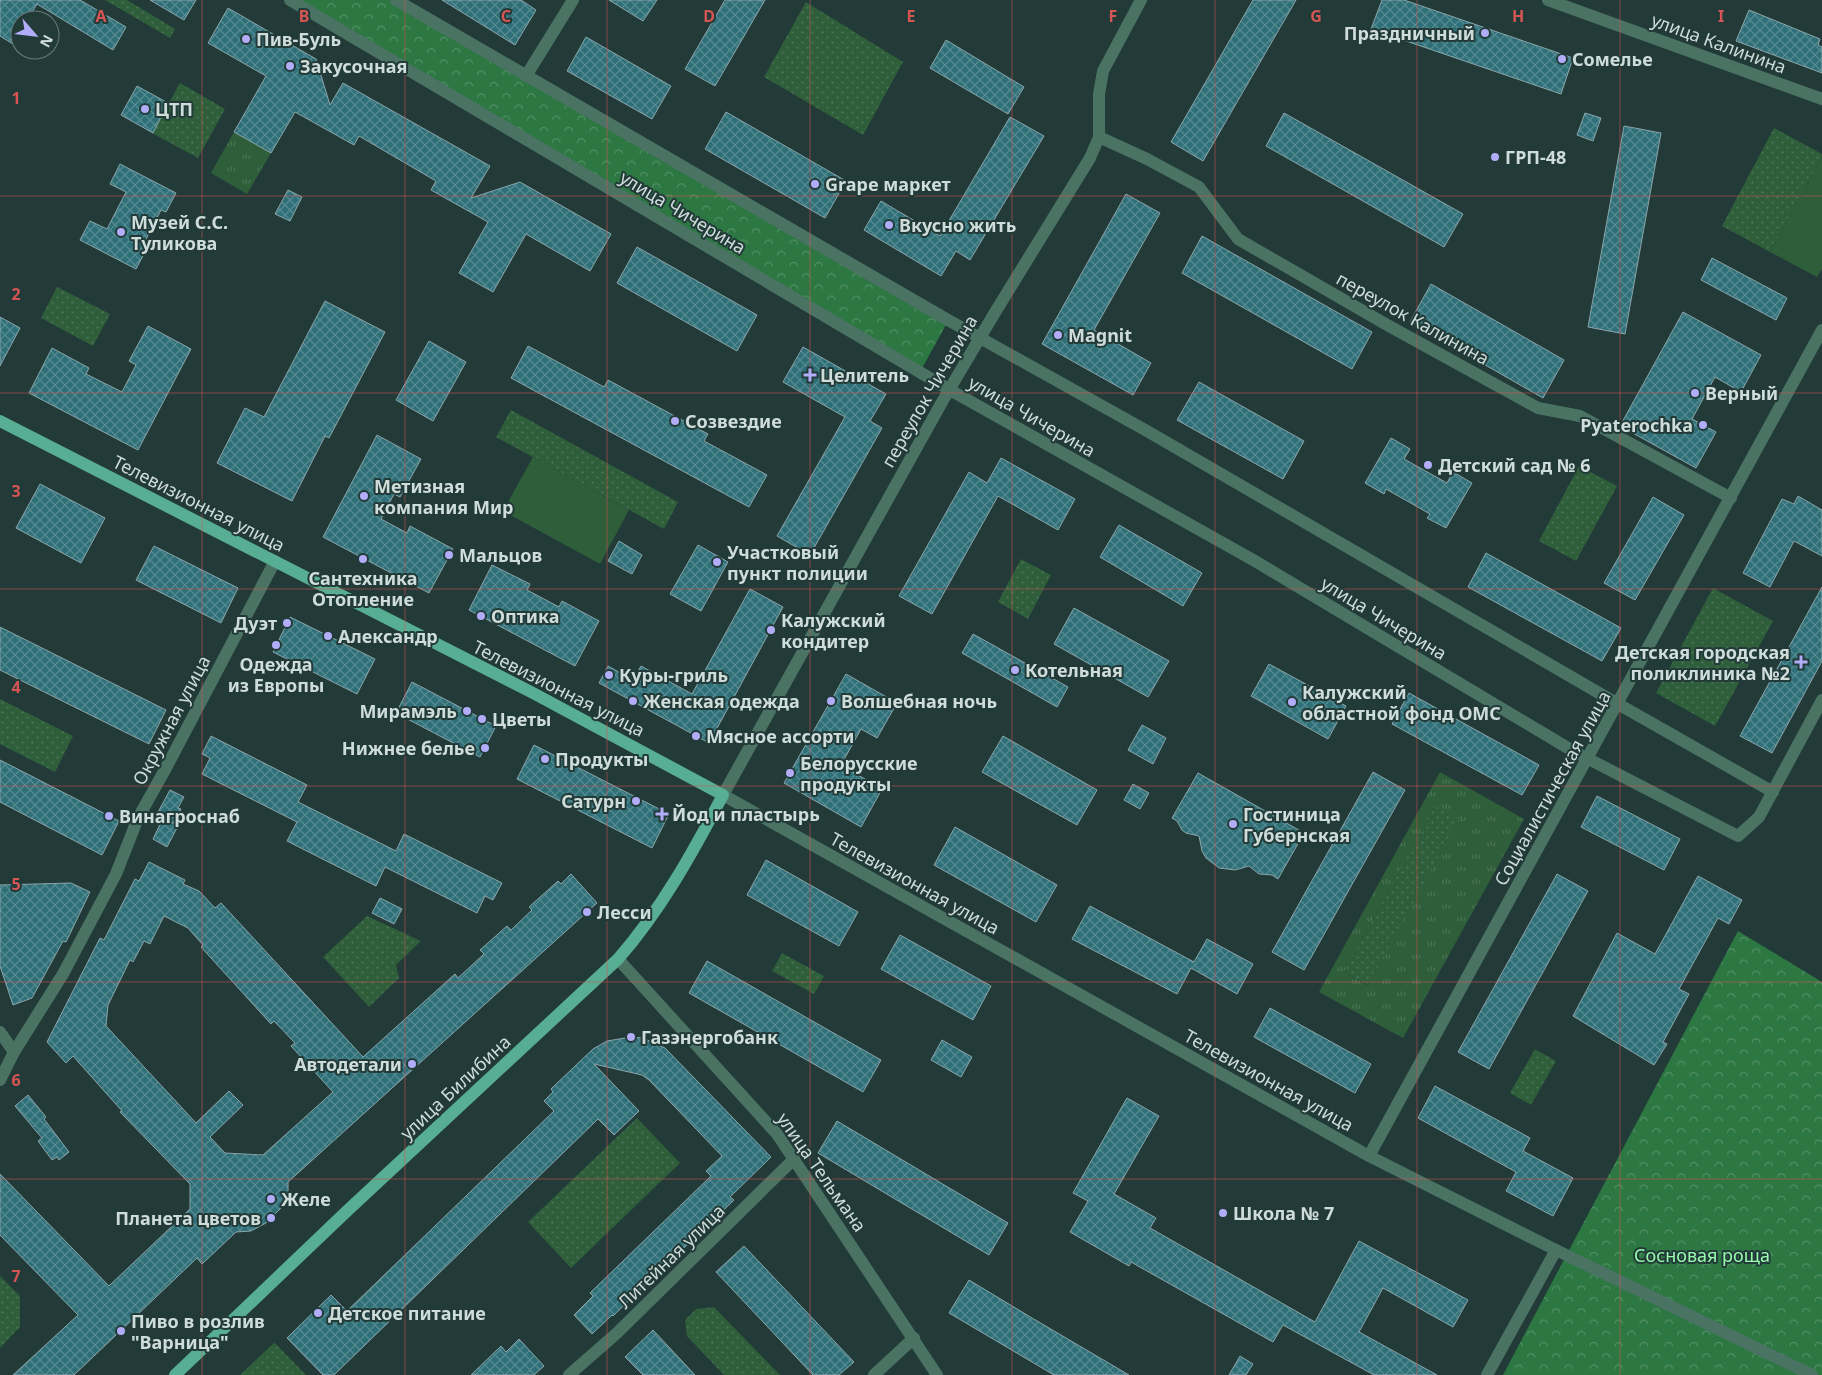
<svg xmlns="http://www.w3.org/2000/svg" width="1822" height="1375" font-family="'Noto Sans',sans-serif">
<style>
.grass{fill:url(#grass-tufts);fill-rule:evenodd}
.forest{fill:url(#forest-crowns)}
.park{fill:url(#park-dots)}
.pitch{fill:#2e5e3a}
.building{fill:url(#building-cross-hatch);stroke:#8ba5aa;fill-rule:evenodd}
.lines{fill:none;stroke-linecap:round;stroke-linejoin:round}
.minor{stroke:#4b7364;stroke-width:12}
.major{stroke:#58ae92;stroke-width:12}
.grid{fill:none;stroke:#d45554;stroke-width:1;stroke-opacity:0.55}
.poi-dot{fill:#b2adf9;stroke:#223a38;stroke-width:2}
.labels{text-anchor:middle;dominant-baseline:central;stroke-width:4;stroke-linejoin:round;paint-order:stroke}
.poi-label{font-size:18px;font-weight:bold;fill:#cedcda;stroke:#223a38;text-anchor:start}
.street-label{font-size:18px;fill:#cedcda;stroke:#223a38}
.park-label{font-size:18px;fill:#97faad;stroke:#223a38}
.grid-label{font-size:16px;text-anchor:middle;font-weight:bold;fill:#d45554;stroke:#223a38;stroke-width:4;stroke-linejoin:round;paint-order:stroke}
</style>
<defs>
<pattern id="grass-tufts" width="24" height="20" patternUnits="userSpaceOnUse" patternTransform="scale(1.25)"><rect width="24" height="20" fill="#2e5e3a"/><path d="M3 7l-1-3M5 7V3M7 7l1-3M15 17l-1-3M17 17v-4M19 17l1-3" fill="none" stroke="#4b7456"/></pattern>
<pattern id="forest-crowns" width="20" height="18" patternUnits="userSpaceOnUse" patternTransform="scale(1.25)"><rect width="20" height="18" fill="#2c7742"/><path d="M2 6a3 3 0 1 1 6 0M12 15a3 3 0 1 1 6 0" fill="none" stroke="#539066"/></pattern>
<pattern id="park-dots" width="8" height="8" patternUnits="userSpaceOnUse" patternTransform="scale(1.25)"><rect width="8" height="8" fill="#2e5e3a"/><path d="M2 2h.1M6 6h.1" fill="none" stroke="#4b7456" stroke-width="1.8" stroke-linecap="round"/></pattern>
<pattern id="building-cross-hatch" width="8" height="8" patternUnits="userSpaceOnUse" patternTransform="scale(1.25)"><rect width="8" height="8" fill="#2e6f78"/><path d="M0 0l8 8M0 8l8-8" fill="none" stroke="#558a91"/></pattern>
</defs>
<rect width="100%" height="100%" fill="#223a38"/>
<!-- grass -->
<g class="grass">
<path d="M234,132L271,153L247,194L211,173Z"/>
<path d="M1440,772L1524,819L1403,1038L1319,992ZM1436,806L1368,985H1367L1344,972Z"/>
</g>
<!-- forest -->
<g class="forest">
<path d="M290,0H399L948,321L920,372Z"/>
<path d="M1738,931L1822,982V1375H1503Z"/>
</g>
<!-- park -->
<g class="park">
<path d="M105,0H127L175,29L170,38Z"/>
<path d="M806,2L903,62L863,135L764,77Z"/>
<path d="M180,83L225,109L198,158L152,133Z"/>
<path d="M1774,128L1822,154V157L1770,252L1722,226Z"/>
<path d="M57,287L110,314L93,346L41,318Z"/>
<path d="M511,410L678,502L664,529L496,437Z"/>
<path d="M1579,466L1617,486L1576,561L1539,541Z"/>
<path d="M1021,559L1051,575L1028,619L998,602Z"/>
<path d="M1713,588L1773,621L1715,726L1656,693Z"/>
<path d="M0,699L73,736L55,772L0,744Z"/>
<path d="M1435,806L1459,819L1368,985L1344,972Z"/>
<path d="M367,916L421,941L396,965L399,978L369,1007L323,957Z"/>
<path d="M782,953L824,976L814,994L772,971Z"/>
<path d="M1535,1049L1556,1061L1531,1105L1510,1093Z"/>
<path d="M637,1118L680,1163L571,1268L528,1222Z"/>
<path d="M0,1276L20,1296V1327L0,1348Z"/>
<path d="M714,1307L780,1375H724L687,1336L685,1320L696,1309Z"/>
<path d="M274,1342L306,1375H240L274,1343Z"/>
</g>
<!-- pitch -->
<g class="pitch">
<path d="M1822,157V269L1817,277L1770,252Z"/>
<path d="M533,457L629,510L600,564L503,511Z"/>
</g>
<!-- building -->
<g class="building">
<path d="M0,0H80L126,27L113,50L37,4L27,20H20V32L13,44L0,36Z"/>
<path d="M150,0H196L184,20Z"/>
<path d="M442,0H521L536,10L515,45Z"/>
<path d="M609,0H657L643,21Z"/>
<path d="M725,0H765L715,86L685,69Z"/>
<path d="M1253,0H1296L1203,161L1171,142Z"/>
<path d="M1382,0H1404L1573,58L1561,94L1371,29Z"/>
<path d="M228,8L316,59L330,105L343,83L490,166L471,198L520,182L611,234L590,271L526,234L493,292L459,273L488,222L431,190L436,181L359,136L354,145L295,112L271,153L234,132L266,76L208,43Z"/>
<path d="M1749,10L1820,39L1818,45L1822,47V73L1736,41Z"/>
<path d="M586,37L671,86L652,119L567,71Z"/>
<path d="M946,40L1024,87L1008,114L930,68Z"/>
<path d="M137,86L168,103L153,133L121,115Z"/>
<path d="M726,112L846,181L825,218L705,149Z"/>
<path d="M1284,113L1463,214L1444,247L1266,146Z"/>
<path d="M1585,113L1601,118L1593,141L1577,135Z"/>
<path d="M1010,117L1044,136L970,260L956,251L941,276L864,230L881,201L940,236Z"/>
<path d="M1624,126L1661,133L1625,334L1588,327Z"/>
<path d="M120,164L176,193L166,212L161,210L142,247L146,250L136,269L80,240L90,221L107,229L126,192L110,184Z"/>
<path d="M288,190L302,197L290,221L275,214Z"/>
<path d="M1126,194L1160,213L1094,330L1151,363L1133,395L1042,344Z"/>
<path d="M1202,236L1372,332L1352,369L1182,273Z"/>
<path d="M637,247L757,315L737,351L617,283Z"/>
<path d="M1712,258L1787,298L1776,320L1701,280Z"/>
<path d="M1431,284L1564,360L1543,398L1410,322Z"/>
<path d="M325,301L385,332L329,438L325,436L292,501L217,463L245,408L264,417Z"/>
<path d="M1683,312L1761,355L1741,392L1715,377L1692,419L1716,432L1696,468L1620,426Z"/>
<path d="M0,317L20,328L0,366Z"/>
<path d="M148,326L191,349L138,450L29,393L52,348L89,368L86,374L122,392L136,365L129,361Z"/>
<path d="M429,341L466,362L433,421L396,400Z"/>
<path d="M528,346L604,387L608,380L708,434L704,441L767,475L749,507L511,378Z"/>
<path d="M803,347L886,394L870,421L882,428L810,555L777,536L845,417L783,382Z"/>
<path d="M1199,382L1304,441L1283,479L1177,420Z"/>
<path d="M377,435L421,459L400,497L394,494L381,519L407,533L410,526L453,549L429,593L323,537Z"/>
<path d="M1391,438L1410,449L1404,459L1447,483L1453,472L1472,483L1446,528L1427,518L1430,514L1386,489L1384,494L1365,483Z"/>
<path d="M1001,458L1075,499L1058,530L998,496L932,614L899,596L969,472L987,483Z"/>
<path d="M40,484L105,518L81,563L16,528Z"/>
<path d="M1798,496L1822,510V556L1794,541L1770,587L1743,573L1782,499L1794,504Z"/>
<path d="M1653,497L1684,515L1635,600L1604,583Z"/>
<path d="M1119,525L1202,573L1183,606L1100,557Z"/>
<path d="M619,541L642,555L632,574L608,561Z"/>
<path d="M698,545L728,562L701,611L670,594Z"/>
<path d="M154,546L238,588L221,623L136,580Z"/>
<path d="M1486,553L1621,628L1602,661L1468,587Z"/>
<path d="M492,565L530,584L527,590L559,607L562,601L599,621L575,666L469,610Z"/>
<path d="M1822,587V661L1772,753L1740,736Z"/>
<path d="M750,589L783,607L709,743L599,683L608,666L633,680L641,666L692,694Z"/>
<path d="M1074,608L1169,661L1148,697L1054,644Z"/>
<path d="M290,617L375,659L357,694L273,652Z"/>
<path d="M0,627L166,710L149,744L0,670Z"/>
<path d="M973,634L1068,687L1057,707L962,653Z"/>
<path d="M1269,664L1346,706L1328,739L1251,696Z"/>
<path d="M846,674L897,703L877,738L861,729L841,765L882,789L861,827L784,783Z"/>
<path d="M412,682L496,726L480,757L396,713Z"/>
<path d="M1409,693L1539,765L1522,795L1392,724Z"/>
<path d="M1142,725L1166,738L1153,764L1128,750Z"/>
<path d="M211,736L307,785L298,802L396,851L404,834L502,883L493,900L485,896L477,913L385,867L376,886L287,841L297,822L202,774L210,758L202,754Z"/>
<path d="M1003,736L1097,790L1077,825L982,772Z"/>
<path d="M534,745L669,814L652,848L517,779Z"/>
<path d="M0,760L119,821L102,855L0,802Z"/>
<path d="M1373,772L1405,790L1304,970L1272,952Z"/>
<path d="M1198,773L1304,833L1278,879L1272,875L1259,874L1249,866L1235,870L1219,868L1206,858L1202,851L1199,836L1186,833L1182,830L1177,821L1172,818Z"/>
<path d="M1133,784L1149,793L1140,809L1124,800Z"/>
<path d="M170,790L184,797L178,808L181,809L173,823L157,814Z"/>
<path d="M1597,796L1680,839L1664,870L1581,827Z"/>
<path d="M163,818L178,826L167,847L153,839Z"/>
<path d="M955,827L1057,885L1036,922L934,865Z"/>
<path d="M766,860L858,912L839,946L747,895Z"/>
<path d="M149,862L185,880L183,884L199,891L215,908L221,903L363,1057L455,974L458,978L484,954L480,950L507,926L511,930L532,910L529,907L558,881L561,884L571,874L597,903L288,1182V1194L280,1209L266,1223L251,1231L236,1232L202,1264L197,1258L74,1375H13L78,1315L0,1235V1174L109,1286L190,1209V1184L120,1112L122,1111L73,1056L66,1063L47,1042L100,938L104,940L135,879L139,881ZM164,916L188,928L203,945L201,947L271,1024L274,1021L295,1043L291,1046L333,1092L263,1155L225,1153L210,1137L243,1105L229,1091L196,1123L106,1026L108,1005L130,960L133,962L144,941L150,944Z"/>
<path d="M1557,874L1588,891L1489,1069L1458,1052Z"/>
<path d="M1698,876L1742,900L1729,924L1718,918L1679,989L1689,994L1663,1042L1667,1044L1654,1065L1573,1016L1617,933L1655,954Z"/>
<path d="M71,883L90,892L66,942L63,941L32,998L13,1005L0,966V885Z"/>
<path d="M380,898L402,909L394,924L372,913Z"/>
<path d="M1090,906L1194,962L1207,939L1253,964L1237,994L1191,968L1177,994L1072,939Z"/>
<path d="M900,935L991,986L973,1020L881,969Z"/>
<path d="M707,961L881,1060L863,1092L689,993Z"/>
<path d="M1270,1008L1371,1064L1355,1093L1254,1037Z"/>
<path d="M631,1037L643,1038L665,1048L771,1157L730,1197L734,1200L613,1316L612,1315L592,1334L574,1315L593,1296L590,1293L711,1176L706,1171L722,1156L649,1080L642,1075L594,1064L639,1111L614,1135L598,1119L334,1375H323L287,1338L331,1295L347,1311L554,1111L544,1101L553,1092L551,1089L593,1049L607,1041Z"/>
<path d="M942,1040L972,1057L961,1077L931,1060Z"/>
<path d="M1435,1086L1530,1138L1523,1151L1573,1178L1553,1216L1506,1191L1516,1172L1418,1118Z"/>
<path d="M28,1095L46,1117L44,1119L69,1152L59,1160L57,1157L52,1160L38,1141L42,1138L15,1106Z"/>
<path d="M1127,1098L1159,1116L1114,1194L1156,1218L1150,1228L1315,1322L1359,1241L1468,1300L1453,1327L1383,1288L1359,1332L1437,1375H1374L1283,1325L1273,1342L1131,1262L1129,1266L1070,1232L1088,1201L1073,1193Z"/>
<path d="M837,1121L1008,1223L989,1255L818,1153Z"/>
<path d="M744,1246L854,1362L839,1375H813L716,1272Z"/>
<path d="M969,1280L1032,1318L1129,1375H1054L949,1313Z"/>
<path d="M653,1330L695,1375H643L625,1357Z"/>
<path d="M519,1339L544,1366L534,1375H471L501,1346L506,1352Z"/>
<path d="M1240,1356L1253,1364L1246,1375H1229Z"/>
</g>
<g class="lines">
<!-- minor -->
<g class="minor">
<path d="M290,0L950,390L1255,561L1573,751L1738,836L1759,817L1822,700"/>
<path d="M396,0L948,320L1147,431L1618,704L1773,792"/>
<path d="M1141,0L1103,71L1099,94V137L1090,158L994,314L942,402L723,795L1369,1156L1556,1250L1812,1375"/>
<path d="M1548,0L1822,99"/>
<path d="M526,76L573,0"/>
<path d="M1099,137L1147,159L1199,187L1238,239L1389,326L1538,408L1580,416L1731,498"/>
<path d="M618,959L777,1134L937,1375"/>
<path d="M0,1032L14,1052"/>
<path d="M0,1080L14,1052L63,974L116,874L138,818L166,768L275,561"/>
<path d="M1369,1156L1822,330"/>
<path d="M569,1375L617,1333L794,1159"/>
<path d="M874,1375L914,1338"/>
<path d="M1487,1375L1556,1250"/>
</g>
<!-- major -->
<path class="major" d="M0,421L533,693L723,795C693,852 661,910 618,959L347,1211L175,1375"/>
</g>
<!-- grid -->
<path class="grid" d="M202,0V1375M405,0V1375M607,0V1375M810,0V1375M1012,0V1375M1215,0V1375M1417,0V1375M1620,0V1375M0,196H1822M0,393H1822M0,589H1822M0,786H1822M0,982H1822M0,1179H1822"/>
<!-- markers -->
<g class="poi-dot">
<circle cx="1485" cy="33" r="5"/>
<circle cx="246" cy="39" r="5"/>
<circle cx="1562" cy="59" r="5"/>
<circle cx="290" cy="66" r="5"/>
<circle cx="145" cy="109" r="5"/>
<circle cx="1495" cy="157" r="5"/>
<circle cx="815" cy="184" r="5"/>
<circle cx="889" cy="225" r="5"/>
<circle cx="121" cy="232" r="5"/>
<circle cx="1058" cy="335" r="5"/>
<path d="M807.5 367.5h5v5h5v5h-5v5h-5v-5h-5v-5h5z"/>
<circle cx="1695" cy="393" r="5"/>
<circle cx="675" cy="421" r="5"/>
<circle cx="1703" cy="425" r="5"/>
<circle cx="1428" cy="465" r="5"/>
<circle cx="364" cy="496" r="5"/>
<circle cx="449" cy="555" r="5"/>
<circle cx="363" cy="559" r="5"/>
<circle cx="717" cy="562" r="5"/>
<circle cx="481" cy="616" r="5"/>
<circle cx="287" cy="623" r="5"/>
<circle cx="771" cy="630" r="5"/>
<circle cx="328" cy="636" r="5"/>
<circle cx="276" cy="645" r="5"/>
<path d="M1798.5 654.5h5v5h5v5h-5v5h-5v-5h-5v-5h5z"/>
<circle cx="1015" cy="670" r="5"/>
<circle cx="609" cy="675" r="5"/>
<circle cx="633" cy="701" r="5"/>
<circle cx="831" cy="701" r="5"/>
<circle cx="1292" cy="702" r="5"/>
<circle cx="467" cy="711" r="5"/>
<circle cx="482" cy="719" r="5"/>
<circle cx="696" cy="736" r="5"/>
<circle cx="485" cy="748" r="5"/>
<circle cx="545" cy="759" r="5"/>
<circle cx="790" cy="773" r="5"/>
<circle cx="636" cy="801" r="5"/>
<path d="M659.5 806.5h5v5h5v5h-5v5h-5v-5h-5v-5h5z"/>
<circle cx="109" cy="816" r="5"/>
<circle cx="1233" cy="824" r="5"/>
<circle cx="587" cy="912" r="5"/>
<circle cx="631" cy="1037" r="5"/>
<circle cx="412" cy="1064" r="5"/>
<circle cx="271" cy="1199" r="5"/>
<circle cx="1223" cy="1213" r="5"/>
<circle cx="271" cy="1218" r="5"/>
<circle cx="318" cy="1313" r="5"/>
<circle cx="121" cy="1331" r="5"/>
</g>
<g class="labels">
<!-- poi labels -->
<g class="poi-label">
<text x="1475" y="33" text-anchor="end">Праздничный</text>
<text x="256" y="39">Пив-Буль</text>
<text x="1572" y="59">Сомелье</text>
<text x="300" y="66">Закусочная</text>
<text x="155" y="109">ЦТП</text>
<text x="1505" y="157">ГРП-48</text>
<text x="825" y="184">Grape маркет</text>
<text x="131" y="222">Музей С.С.<tspan x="131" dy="21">Туликова</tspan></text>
<text x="899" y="225">Вкусно жить</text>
<text x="1068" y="335">Magnit</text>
<text x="820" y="375">Целитель</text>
<text x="1705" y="393">Верный</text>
<text x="685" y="421">Созвездие</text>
<text x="1693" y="425" text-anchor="end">Pyaterochka</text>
<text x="1438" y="465">Детский сад № 6</text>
<text x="374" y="486">Метизная<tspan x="374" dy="21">компания Мир</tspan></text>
<text x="727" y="552">Участковый<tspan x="727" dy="21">пункт полиции</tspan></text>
<text x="459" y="555">Мальцов</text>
<text x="363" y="578" text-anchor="middle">Сантехника<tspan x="363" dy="21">Отопление</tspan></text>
<text x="491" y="616">Оптика</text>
<text x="781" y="620">Калужский<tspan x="781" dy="21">кондитер</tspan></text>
<text x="277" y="623" text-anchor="end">Дуэт</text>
<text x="338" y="636">Александр</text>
<text x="1790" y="652" text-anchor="end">Детская городская<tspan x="1790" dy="21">поликлиника №2</tspan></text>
<text x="276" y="664" text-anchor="middle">Одежда<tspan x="276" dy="21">из Европы</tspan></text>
<text x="1025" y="670">Котельная</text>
<text x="619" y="675">Куры-гриль</text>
<text x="1302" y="692">Калужский<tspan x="1302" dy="21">областной фонд ОМС</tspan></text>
<text x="643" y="701">Женская одежда</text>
<text x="841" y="701">Волшебная ночь</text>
<text x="457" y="711" text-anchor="end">Мирамэль</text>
<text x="492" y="719">Цветы</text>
<text x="706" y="736">Мясное ассорти</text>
<text x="475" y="748" text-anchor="end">Нижнее белье</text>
<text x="555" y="759">Продукты</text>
<text x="800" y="763">Белорусские<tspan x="800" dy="21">продукты</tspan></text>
<text x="626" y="801" text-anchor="end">Сатурн</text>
<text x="672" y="814">Йод и пластырь</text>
<text x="1243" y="814">Гостиница<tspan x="1243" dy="21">Губернская</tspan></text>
<text x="119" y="816">Винагроснаб</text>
<text x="597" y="912">Лесси</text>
<text x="641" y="1037">Газэнергобанк</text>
<text x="402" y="1064" text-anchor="end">Автодетали</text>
<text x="281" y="1199">Желе</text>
<text x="1233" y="1213">Школа № 7</text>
<text x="261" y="1218" text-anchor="end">Планета цветов</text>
<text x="328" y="1313">Детское питание</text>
<text x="131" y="1321">Пиво в розлив<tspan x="131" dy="21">"Варница"</tspan></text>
</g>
<!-- street labels -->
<g class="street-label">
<text transform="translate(1719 43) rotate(20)">улица Калинина</text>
<text transform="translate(683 212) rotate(31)">улица Чичерина</text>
<text transform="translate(1413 318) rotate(29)">переулок Калинина</text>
<text transform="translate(929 391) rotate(-60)">переулок Чичерина</text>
<text transform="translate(1032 416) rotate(30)">улица Чичерина</text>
<text transform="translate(199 503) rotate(27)">Телевизионная улица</text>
<text transform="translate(1384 618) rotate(31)">улица Чичерина</text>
<text transform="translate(559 688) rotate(27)">Телевизионная улица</text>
<text transform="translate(171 720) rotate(-62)">Окружная улица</text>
<text transform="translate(1552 788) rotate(-61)">Социалистическая улица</text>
<text transform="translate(915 883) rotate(29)">Телевизионная улица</text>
<text transform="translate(1269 1080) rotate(29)">Телевизионная улица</text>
<text transform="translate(455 1087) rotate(-43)">улица Билибина</text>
<text transform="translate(822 1172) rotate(55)">улица Тельмана</text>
<text transform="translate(671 1256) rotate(-44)">Литейная улица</text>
</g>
<!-- park labels -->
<g class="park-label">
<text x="1702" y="1255">Сосновая роща</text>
</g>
</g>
<g class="grid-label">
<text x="101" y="22">A</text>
<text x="304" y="22">B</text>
<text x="506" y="22">C</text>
<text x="709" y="22">D</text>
<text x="911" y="22">E</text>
<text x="1113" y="22">F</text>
<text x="1316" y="22">G</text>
<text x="1518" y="22">H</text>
<text x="1721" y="22">I</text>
<text x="16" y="104">1</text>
<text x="16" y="300">2</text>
<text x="16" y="497">3</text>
<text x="16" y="693">4</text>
<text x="16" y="890">5</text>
<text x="16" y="1086">6</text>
<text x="16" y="1282">7</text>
</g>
<!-- north arrow -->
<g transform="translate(35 35) rotate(118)"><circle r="24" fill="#223a38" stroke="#677b79"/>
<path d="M0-4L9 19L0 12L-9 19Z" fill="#b2adf9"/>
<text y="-8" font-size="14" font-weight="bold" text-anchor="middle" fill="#cedcda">N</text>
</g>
</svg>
